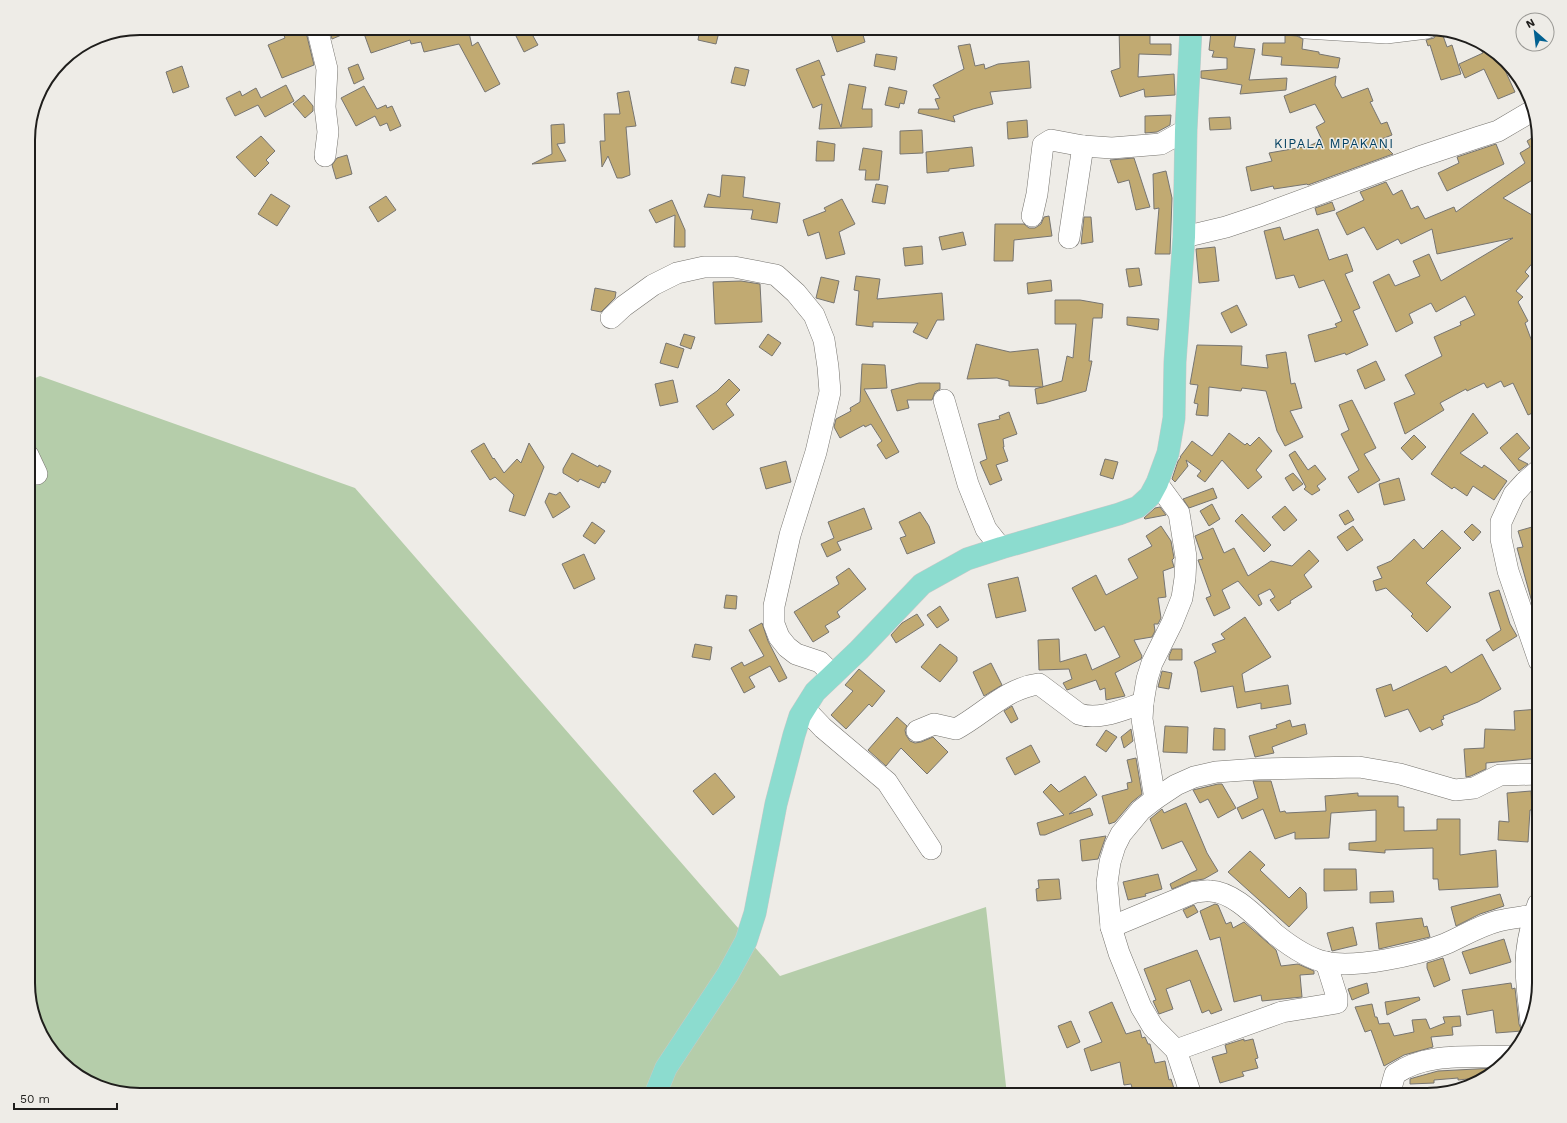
<svg xmlns="http://www.w3.org/2000/svg" width="1567" height="1123" font-family="'Work Sans',sans-serif">
<style>
.green{fill:#b5cdaa}
.building{fill:#c1aa72;stroke:#777571}
.lines{fill:none;stroke-linecap:round;stroke-linejoin:round}
.minor-casing{stroke:#75736e;stroke-width:22}
.major-casing{stroke:#c9c9c9;stroke-width:23}
.minor{stroke:#fff;stroke-width:21}
.major{stroke:#8cdccf;stroke-width:22}
.labels{text-anchor:middle;dominant-baseline:central;stroke-width:3;stroke-linejoin:round;paint-order:stroke}
.quarter-label{font-size:13px;letter-spacing:1px;fill:#044162;stroke:#eeece7}
.rim{fill:none;stroke:#1f1e1c;stroke-width:2}
</style>
<rect width="100%" height="100%" fill="#eeece7"/>
<!-- green -->
<path class="green" d="M40,376L355,488L780,976L986,907L1007,1095H140L104,1089L72,1072L43,1039L28,990V381Z"/>
<!-- building -->
<g class="building">
<path d="M281,28H305L314,65L282,78L268,45L285,38Z"/>
<path d="M329,28H358L332,39Z"/>
<path d="M362,28H468L472,46L478,42L500,84L485,92L459,44L424,52L421,42L411,44L410,40L371,53Z"/>
<path d="M512,28H547L533,36L538,45L524,52Z"/>
<path d="M700,28H720L716,44L698,40Z"/>
<path d="M850,28H861L865,42L837,52L831,34Z"/>
<path d="M1119,28H1150V44H1171V55L1139,54L1138,77L1174,74L1175,95L1145,97L1144,89L1120,97L1111,71L1120,68Z"/>
<path d="M1441,30L1447,47L1452,45L1461,74L1441,80L1430,45L1428,46L1426,40L1434,38L1438,31Z"/>
<path d="M1211,32L1236,35L1234,47L1255,49L1249,80L1287,78L1286,90L1240,94L1242,85L1201,78V71L1227,69V58L1212,57L1214,51L1209,50Z"/>
<path d="M1285,35L1297,36L1303,39L1302,49L1319,52V54L1340,58L1338,68L1281,65L1282,57L1262,55L1263,43H1285Z"/>
<path d="M1474,40L1495,51L1507,66L1504,68L1515,92L1498,99L1484,69L1465,78L1459,64L1483,53Z"/>
<path d="M970,44L975,66L984,64L985,69L998,64L1029,61L1031,88L990,92L993,104L973,109L953,116L955,122L918,113L919,109H939L935,99L940,98L933,85L964,69L958,46Z"/>
<path d="M876,54L897,57L895,70L874,66Z"/>
<path d="M819,60L825,75L821,76L841,127L849,84L866,87L862,109H872V127L819,129L822,104L813,108L796,69Z"/>
<path d="M358,64L364,79L354,84L348,68Z"/>
<path d="M182,66L189,87L173,93L166,72Z"/>
<path d="M735,67L749,70L745,86L731,83Z"/>
<path d="M1336,76L1335,85L1342,98L1368,88L1373,101L1370,102L1381,124L1387,122L1392,135L1379,140L1393,154L1308,185L1307,184L1274,189L1273,186L1251,191L1246,167L1272,161L1269,153L1309,146L1322,140L1316,127L1325,122L1315,104L1290,113L1284,96Z"/>
<path d="M286,85L294,101L265,117L258,105L235,116L226,98L240,91L242,96L256,88L261,98Z"/>
<path d="M364,86L377,109L386,105L387,108L392,106L401,126L390,131L387,123L380,126L375,116L356,126L341,98Z"/>
<path d="M889,87L907,91L904,104L900,103L899,108L885,105Z"/>
<path d="M629,91L636,126L626,127L630,175L622,178H617L608,156L602,167L600,141H605L604,114H620L617,93Z"/>
<path d="M304,95L313,106V111L305,118L293,104Z"/>
<path d="M1171,115L1170,125L1157,132L1145,133V116Z"/>
<path d="M1230,117L1231,129L1210,130L1209,118Z"/>
<path d="M1027,120L1028,137L1008,139L1007,122Z"/>
<path d="M564,124L565,143L557,144L566,161L532,164L552,154L551,125Z"/>
<path d="M922,130L923,153L900,154V131Z"/>
<path d="M1538,134L1539,140V176L1503,198L1532,215L1539,207V255L1525,272L1529,276L1516,291L1523,297L1518,302L1528,321L1525,323L1534,347L1539,345V410L1528,415L1513,383L1504,387L1501,381L1487,388L1484,383L1467,391L1466,389L1440,403L1444,410L1405,434L1394,403L1415,394L1405,375L1442,356L1434,337L1461,325L1460,322L1475,315L1465,296L1436,312L1431,303L1409,314L1413,323L1396,332L1373,282L1389,274L1395,286L1420,276L1413,261L1429,254L1441,281L1513,238L1437,254L1432,229L1401,244L1398,239L1377,250L1364,227L1347,235L1336,213L1364,200L1360,192L1386,182L1393,195L1402,190L1411,209L1418,206L1425,219L1454,207L1456,212L1525,163L1520,153L1530,147L1527,141Z"/>
<path d="M261,136L275,151L266,160L269,163L255,177L236,157Z"/>
<path d="M817,141L835,144L834,161H816Z"/>
<path d="M1496,144L1504,164L1447,191L1438,173L1459,163L1457,157Z"/>
<path d="M972,147L974,166L949,169V171L927,173L926,152Z"/>
<path d="M863,148L882,151L879,180H865L866,170H859Z"/>
<path d="M347,155L352,174L336,179L332,165L337,158Z"/>
<path d="M1134,158L1150,207L1136,210L1129,180L1118,183L1110,160Z"/>
<path d="M1166,171L1172,198L1170,254H1155L1159,208L1154,209L1153,174Z"/>
<path d="M722,175L745,177L743,197L780,203L777,223L751,219L753,210L704,207L708,194L720,197Z"/>
<path d="M876,184L888,186L885,204L872,202Z"/>
<path d="M271,194L290,206L277,226L258,214Z"/>
<path d="M386,196L396,210L378,222L369,207Z"/>
<path d="M842,199L855,224L839,232L845,254L826,259L819,232L808,236L803,220L826,211L824,208Z"/>
<path d="M672,200L685,230V247H674L675,215L656,223L649,210Z"/>
<path d="M1332,202L1335,210L1317,215L1315,208Z"/>
<path d="M1049,216L1052,236L1014,240L1013,261H994L995,224H1024L1029,228H1035L1041,224L1044,217Z"/>
<path d="M1084,217H1091L1093,242L1081,244Z"/>
<path d="M1280,227L1284,240L1318,229L1329,260L1347,254L1353,271L1345,274L1360,308L1353,311L1368,345L1346,355L1345,353L1315,362L1308,335L1337,327L1335,324L1342,321L1324,280L1299,288L1294,275L1276,279L1264,231Z"/>
<path d="M963,232L966,245L942,250L939,237Z"/>
<path d="M922,246L923,264L905,266L903,248Z"/>
<path d="M1215,247L1219,281L1199,283L1196,249Z"/>
<path d="M1139,268L1142,285L1129,287L1126,269Z"/>
<path d="M856,276L880,279L877,299L942,293L944,320H937L927,339L913,332L918,323L873,322V327L856,325L859,291L854,290Z"/>
<path d="M821,277L839,281L834,303L816,298Z"/>
<path d="M1051,280L1052,291L1028,294L1027,283Z"/>
<path d="M741,281L760,284L762,322L715,324L713,282Z"/>
<path d="M595,288L616,292L615,298L601,312L591,310Z"/>
<path d="M1055,300H1080L1103,304L1102,318H1093L1089,361H1092L1086,391L1044,403L1037,404L1035,389L1062,381L1067,356L1073,358L1076,324H1055Z"/>
<path d="M1237,305L1247,325L1231,333L1221,313Z"/>
<path d="M1127,317L1159,319L1158,330L1127,325Z"/>
<path d="M684,334L695,337L691,349L680,345Z"/>
<path d="M768,334L781,343L772,356L759,347Z"/>
<path d="M666,343L684,349L678,368L660,363Z"/>
<path d="M976,344L1010,352L1038,349L1043,387L1009,386V381L997,378L967,379Z"/>
<path d="M1197,345L1242,346L1241,365L1268,368L1266,355L1286,352L1291,384L1295,383L1302,408L1290,411L1303,437L1285,446L1277,431L1266,391L1242,388L1241,391L1209,387L1208,416L1196,415L1198,404L1194,403L1198,385L1190,384Z"/>
<path d="M1376,361L1385,380L1365,389L1357,370Z"/>
<path d="M862,364L885,365L887,388L864,389L899,452L886,459L877,445L882,441L871,424L865,427L864,425L840,438L834,427L836,419L851,411L850,408L860,402Z"/>
<path d="M729,379L740,390L726,404L734,415L713,430L696,406L717,391Z"/>
<path d="M673,380L678,402L660,406L655,384Z"/>
<path d="M919,383H940V389L935,392L932,400H907L909,408L897,411L891,390Z"/>
<path d="M1352,400L1376,448L1364,454L1380,480L1358,493L1348,477L1359,470L1341,434L1349,430L1339,405Z"/>
<path d="M1009,412L1017,434L1003,439L1004,447H1003L1008,461L996,465L1002,480L990,485L980,462L987,459L978,424L1000,419L999,416Z"/>
<path d="M1473,413L1488,433L1460,453L1482,468L1484,465L1507,481L1494,500L1473,486L1467,496L1454,487L1452,489L1431,474Z"/>
<path d="M1229,433L1245,445L1247,443L1250,446L1259,437L1272,451L1256,470L1262,477L1248,489L1222,460L1205,482L1197,476L1201,471L1186,460L1188,466L1175,482L1172,479L1178,461L1181,457H1180L1192,441L1212,456Z"/>
<path d="M1517,433L1530,448L1518,459L1528,464L1519,471L1500,448Z"/>
<path d="M1414,435L1426,447L1412,460L1401,448Z"/>
<path d="M484,443L493,459L494,458L504,473L517,459L521,463L529,443L544,467L525,516L509,511L514,495L495,477L490,480L471,451Z"/>
<path d="M1295,451L1308,470L1315,465L1326,479L1317,486L1320,490L1312,495L1304,489L1306,487L1289,455Z"/>
<path d="M572,453L598,467L599,465L611,471L605,483L602,482L599,488L580,479L578,482L563,473V469Z"/>
<path d="M1105,459L1118,462L1113,479L1100,475Z"/>
<path d="M786,461L791,482L766,489L760,468Z"/>
<path d="M1293,473L1303,484L1293,491L1285,478Z"/>
<path d="M1399,478L1405,500L1384,505L1379,484Z"/>
<path d="M1213,488L1217,498L1189,508L1183,499Z"/>
<path d="M560,492L570,507L553,518L545,502L549,493L556,495Z"/>
<path d="M1212,504L1220,519L1209,526L1200,511Z"/>
<path d="M1285,506L1297,520L1284,531L1272,517Z"/>
<path d="M1160,507L1166,515L1145,519L1144,518L1155,508Z"/>
<path d="M864,508L872,529L837,542L841,550L827,557L821,544L834,538L828,522Z"/>
<path d="M1348,510L1354,520L1345,525L1339,515Z"/>
<path d="M920,512L929,526L935,543L907,554L900,538L906,536L899,522Z"/>
<path d="M1242,514L1271,545L1264,552L1235,521Z"/>
<path d="M592,522L605,531L595,544L583,536Z"/>
<path d="M1472,524L1481,532L1473,541L1464,532Z"/>
<path d="M1539,525V617H1536L1517,548L1523,547L1518,531Z"/>
<path d="M1161,526L1171,541L1174,558L1172,560L1174,567L1163,571L1166,597L1158,598L1161,618L1158,624H1154L1155,631L1152,637L1134,640L1142,656L1141,659L1115,673L1125,696L1106,700L1105,688L1100,690L1096,680L1067,690L1063,683L1072,679L1069,669L1039,670L1038,640L1059,639L1060,662L1086,654L1092,670L1120,657L1104,626L1095,631L1072,588L1096,575L1106,595L1138,578L1128,559L1152,546L1146,536Z"/>
<path d="M1353,526L1363,540L1347,551L1337,537Z"/>
<path d="M1213,528L1224,553L1234,548L1248,576L1271,561L1292,566L1309,550L1319,561L1304,575L1312,587L1290,601L1291,603L1278,611L1270,600L1275,597L1270,589L1258,595L1262,604L1259,606L1238,581L1222,590L1230,608L1214,616L1206,598L1211,596L1198,560L1203,559L1195,536Z"/>
<path d="M1442,530L1461,548L1426,583L1451,607L1427,632L1411,616L1413,614L1386,588L1376,591L1373,581L1382,578L1377,567L1391,561L1414,539L1423,549Z"/>
<path d="M584,554L595,579L574,589L562,564Z"/>
<path d="M849,568L866,589L837,612L840,617L825,626L829,632L813,642L794,612L839,584L836,577Z"/>
<path d="M1018,577L1026,611L996,618L988,584Z"/>
<path d="M1499,590L1510,624L1517,636L1493,651L1486,640L1501,630L1489,593Z"/>
<path d="M726,595L737,596L736,609L724,608Z"/>
<path d="M940,606L949,620L937,628L927,615Z"/>
<path d="M917,614L924,625L896,643L891,635L902,623Z"/>
<path d="M1245,617L1271,657L1242,674L1245,692L1288,685L1291,704L1261,709V703L1237,708L1233,686L1201,692L1197,669L1194,662L1216,652L1212,644L1225,639L1221,634Z"/>
<path d="M762,623L768,641L787,678L779,682L770,666L749,677L755,687L744,693L731,668L742,662L744,666L764,656L749,630Z"/>
<path d="M695,644L712,647L710,660L692,657Z"/>
<path d="M940,644L957,657V661L940,682L921,667Z"/>
<path d="M1172,649H1182V660H1169V656Z"/>
<path d="M1482,654L1501,689L1478,702L1443,716L1444,719L1441,720L1443,725L1432,730L1430,727L1420,732L1408,709L1385,717L1376,689L1391,684L1393,691L1446,666L1451,673Z"/>
<path d="M991,663L1002,685L984,696L973,672Z"/>
<path d="M859,669L885,691L872,707L869,704L846,729L831,715L853,691L845,685Z"/>
<path d="M1162,671L1172,673L1169,689L1158,687Z"/>
<path d="M1012,706L1018,719L1011,723L1004,711Z"/>
<path d="M1539,709V758L1486,763V769L1471,776L1466,777L1464,749L1484,748L1485,729L1515,730L1514,711Z"/>
<path d="M897,717L907,726L905,730L906,735L910,741L915,743L921,742L933,737L948,752L927,774L901,748L886,766L868,750Z"/>
<path d="M1290,720L1292,727L1305,724L1307,734L1272,747L1274,753L1255,757L1249,736L1277,728L1276,725Z"/>
<path d="M1165,726L1188,727L1187,753L1163,752Z"/>
<path d="M1214,728L1225,729V750H1213Z"/>
<path d="M1131,729L1133,741L1124,748L1121,737Z"/>
<path d="M1106,730L1117,737L1106,752L1096,745Z"/>
<path d="M1031,745L1040,762L1015,775L1006,758Z"/>
<path d="M1136,758L1142,794L1132,802L1115,822L1109,824L1102,796L1128,789L1127,783L1132,782L1127,760Z"/>
<path d="M715,773L735,797L713,815L693,791Z"/>
<path d="M1085,776L1097,795L1069,814L1090,808L1093,815L1045,835H1040L1037,823L1064,815L1043,792L1051,784L1059,792Z"/>
<path d="M1253,781H1271L1280,812L1285,811L1286,813L1326,811L1325,796L1358,793V796H1398V807H1404V831L1437,830V819H1460V855L1496,850L1498,887L1439,890L1438,879H1433V848L1385,850V853L1349,850V843L1376,841V810L1331,813L1329,838L1295,839V832L1275,839L1263,809L1242,819L1237,808L1258,798Z"/>
<path d="M1218,784H1222L1236,808L1218,818L1208,799L1200,803L1193,790Z"/>
<path d="M1531,791L1532,810H1530L1528,842L1498,840L1499,821L1509,822L1507,793Z"/>
<path d="M1186,803L1207,853L1218,871L1204,879L1191,881L1172,889L1170,884L1197,870L1182,841L1162,849L1150,819L1162,809L1164,813Z"/>
<path d="M1106,836L1098,859L1082,861L1080,840Z"/>
<path d="M1250,851L1265,865L1260,870L1289,898L1300,887L1306,893L1307,908L1289,927L1228,872Z"/>
<path d="M1324,869H1356L1357,890L1324,891Z"/>
<path d="M1158,874L1162,889L1145,894L1146,896L1128,900L1123,882Z"/>
<path d="M1059,879L1061,899L1037,901L1036,889L1039,888L1038,880Z"/>
<path d="M1393,891L1394,902L1370,903V892Z"/>
<path d="M1500,894L1504,906L1480,914L1456,926L1451,907Z"/>
<path d="M1215,904L1218,905L1226,924L1231,922L1233,928L1244,922L1276,950L1281,966L1298,964L1314,971V974L1300,975L1302,997L1262,1001L1261,995L1234,1002L1220,937L1210,940L1200,911Z"/>
<path d="M1194,905L1198,912L1187,918L1183,910Z"/>
<path d="M1422,918L1424,927L1427,926L1430,937L1379,949L1376,923Z"/>
<path d="M1353,927L1357,945L1332,951L1327,933Z"/>
<path d="M1504,939L1511,962L1470,974L1462,952Z"/>
<path d="M1197,950L1222,1010L1211,1014L1209,1010L1202,1013L1190,980L1166,989L1173,1009L1159,1014L1153,1001L1156,1000L1144,969Z"/>
<path d="M1443,958L1450,980L1434,987L1427,968V963Z"/>
<path d="M1367,983L1369,993L1352,1000L1348,989Z"/>
<path d="M1511,983L1512,989L1515,988L1519,1024L1522,1031L1496,1033L1493,1010L1467,1015L1462,990Z"/>
<path d="M1419,997L1420,1000L1387,1015L1385,1002Z"/>
<path d="M1112,1002L1126,1034L1140,1030L1142,1038L1145,1037L1148,1044H1150L1155,1063L1165,1061L1169,1080L1171,1079L1176,1095H1134L1131,1084L1124,1085L1120,1062L1091,1071L1084,1049L1102,1042L1089,1012Z"/>
<path d="M1372,1004L1375,1017H1377L1379,1024L1389,1023L1394,1036L1414,1032L1412,1020L1426,1019L1430,1029L1445,1023L1443,1017L1460,1016L1461,1026L1452,1027L1453,1035L1431,1037L1433,1047L1404,1055L1384,1066L1371,1030L1365,1032L1355,1007Z"/>
<path d="M1071,1021L1080,1042L1067,1048L1058,1026Z"/>
<path d="M1244,1039V1041L1253,1039L1258,1058L1255,1059L1258,1068L1242,1072L1244,1076L1220,1083L1212,1057L1227,1053L1225,1045Z"/>
<path d="M1495,1068L1477,1083L1469,1085L1468,1079L1458,1080V1078L1434,1080V1083L1410,1084V1079L1413,1078L1438,1071Z"/>
</g>
<g class="lines">
<!-- minor casing -->
<g class="minor-casing">
<g id="minor">
<path d="M317,28L327,69L325,107L328,132L325,156"/>
<path d="M1306,28L1386,33L1427,28"/>
<path d="M1032,216L1037,194L1043,145L1051,140L1083,146L1112,148L1161,144L1186,130"/>
<path d="M1184,237L1226,227L1262,215L1419,157L1479,137L1498,131L1532,111"/>
<path d="M1069,238L1083,146"/>
<path d="M611,318L624,306L653,285L677,273L704,267H734L776,275L796,293L814,315L824,340L828,367L830,392L816,452L790,535L774,606V624L779,637L787,647L796,654L820,662L833,675"/>
<path d="M944,400L968,484L986,529L1001,548"/>
<path d="M28,455L37,474"/>
<path d="M1539,470L1525,482L1514,494L1501,522V539L1508,571L1539,661"/>
<path d="M805,709L823,728L887,782L931,849"/>
<path d="M917,731L934,724L956,729C984,714 1006,688 1039,684L1079,714C1099,721 1124,709 1143,703"/>
<path d="M1155,799L1142,719L1143,703L1147,679L1152,663L1172,623L1182,598L1185,578L1186,557L1179,513L1157,483"/>
<path d="M1111,927L1195,892C1200,892 1206,890 1210,891C1235,892 1258,919 1275,934C1290,946 1307,958 1325,962C1355,969 1417,955 1445,944C1463,936 1479,926 1498,921C1510,918 1522,917 1534,915"/>
<path d="M1531,1023C1529,1004 1526,984 1526,964C1526,944 1532,922 1538,904"/>
<path d="M1176,1050L1282,1012L1337,1003V997L1326,962"/>
<path d="M1191,1095L1176,1050L1153,1027L1141,1007L1119,953L1111,927L1107,883L1110,862L1115,846L1121,834L1141,810L1155,799L1176,785L1194,777L1216,772L1258,769L1359,767L1400,774L1455,790L1474,788L1500,775L1539,774"/>
<path d="M1389,1095L1395,1074C1428,1051 1472,1058 1510,1056"/>
</g>
</g>
<!-- major casing -->
<g class="major-casing">
<path id="major" d="M655,1095L666,1068L728,974L746,941L755,913L776,804L794,735L800,716L815,692L859,650L922,584L967,559L1001,548L1119,514L1138,507L1150,496L1157,483L1168,453L1174,418L1175,362L1184,237L1186,130L1191,28"/>
</g>
<!-- minor -->
<use href="#minor" class="minor"/>
<!-- major -->
<use href="#major" class="major"/>
</g>
<g class="labels">
<!-- quarter labels -->
<g class="quarter-label">
<text x="1334" y="143">KIPALA MPAKANI</text>
</g>
</g>
<!-- crop -->
<path d="M0 0H1567V1123H0ZM140 35H1427A105 105 0 0 1 1532 140V983A105 105 0 0 1 1427 1088H140A105 105 0 0 1 35 983V140A105 105 0 0 1 140 35Z" fill="#eeece7" fill-rule="evenodd"/>
<path class="rim" d="M140 35H1427A105 105 0 0 1 1532 140V983A105 105 0 0 1 1427 1088H140A105 105 0 0 1 35 983V140A105 105 0 0 1 140 35Z"/>
<!-- north arrow -->
<g transform="translate(1535 32) rotate(332)"><circle r="19" fill="#eeece7" stroke="#9b9a96"/>
<path d="M0-3L7 15L0 10L-7 15Z" fill="#026191"/>
<text y="-6" font-size="11" font-weight="bold" text-anchor="middle" fill="#1f1e1c">N</text>
</g>
<!-- scale -->
<path d="M14 1103v6h103v-6" fill="none" stroke="#1f1e1c" stroke-width="2"/>
<text x="20" y="1103" font-size="12" fill="#1f1e1c" stroke="#eeece7" stroke-width="3" paint-order="stroke">50 m</text>
</svg>
